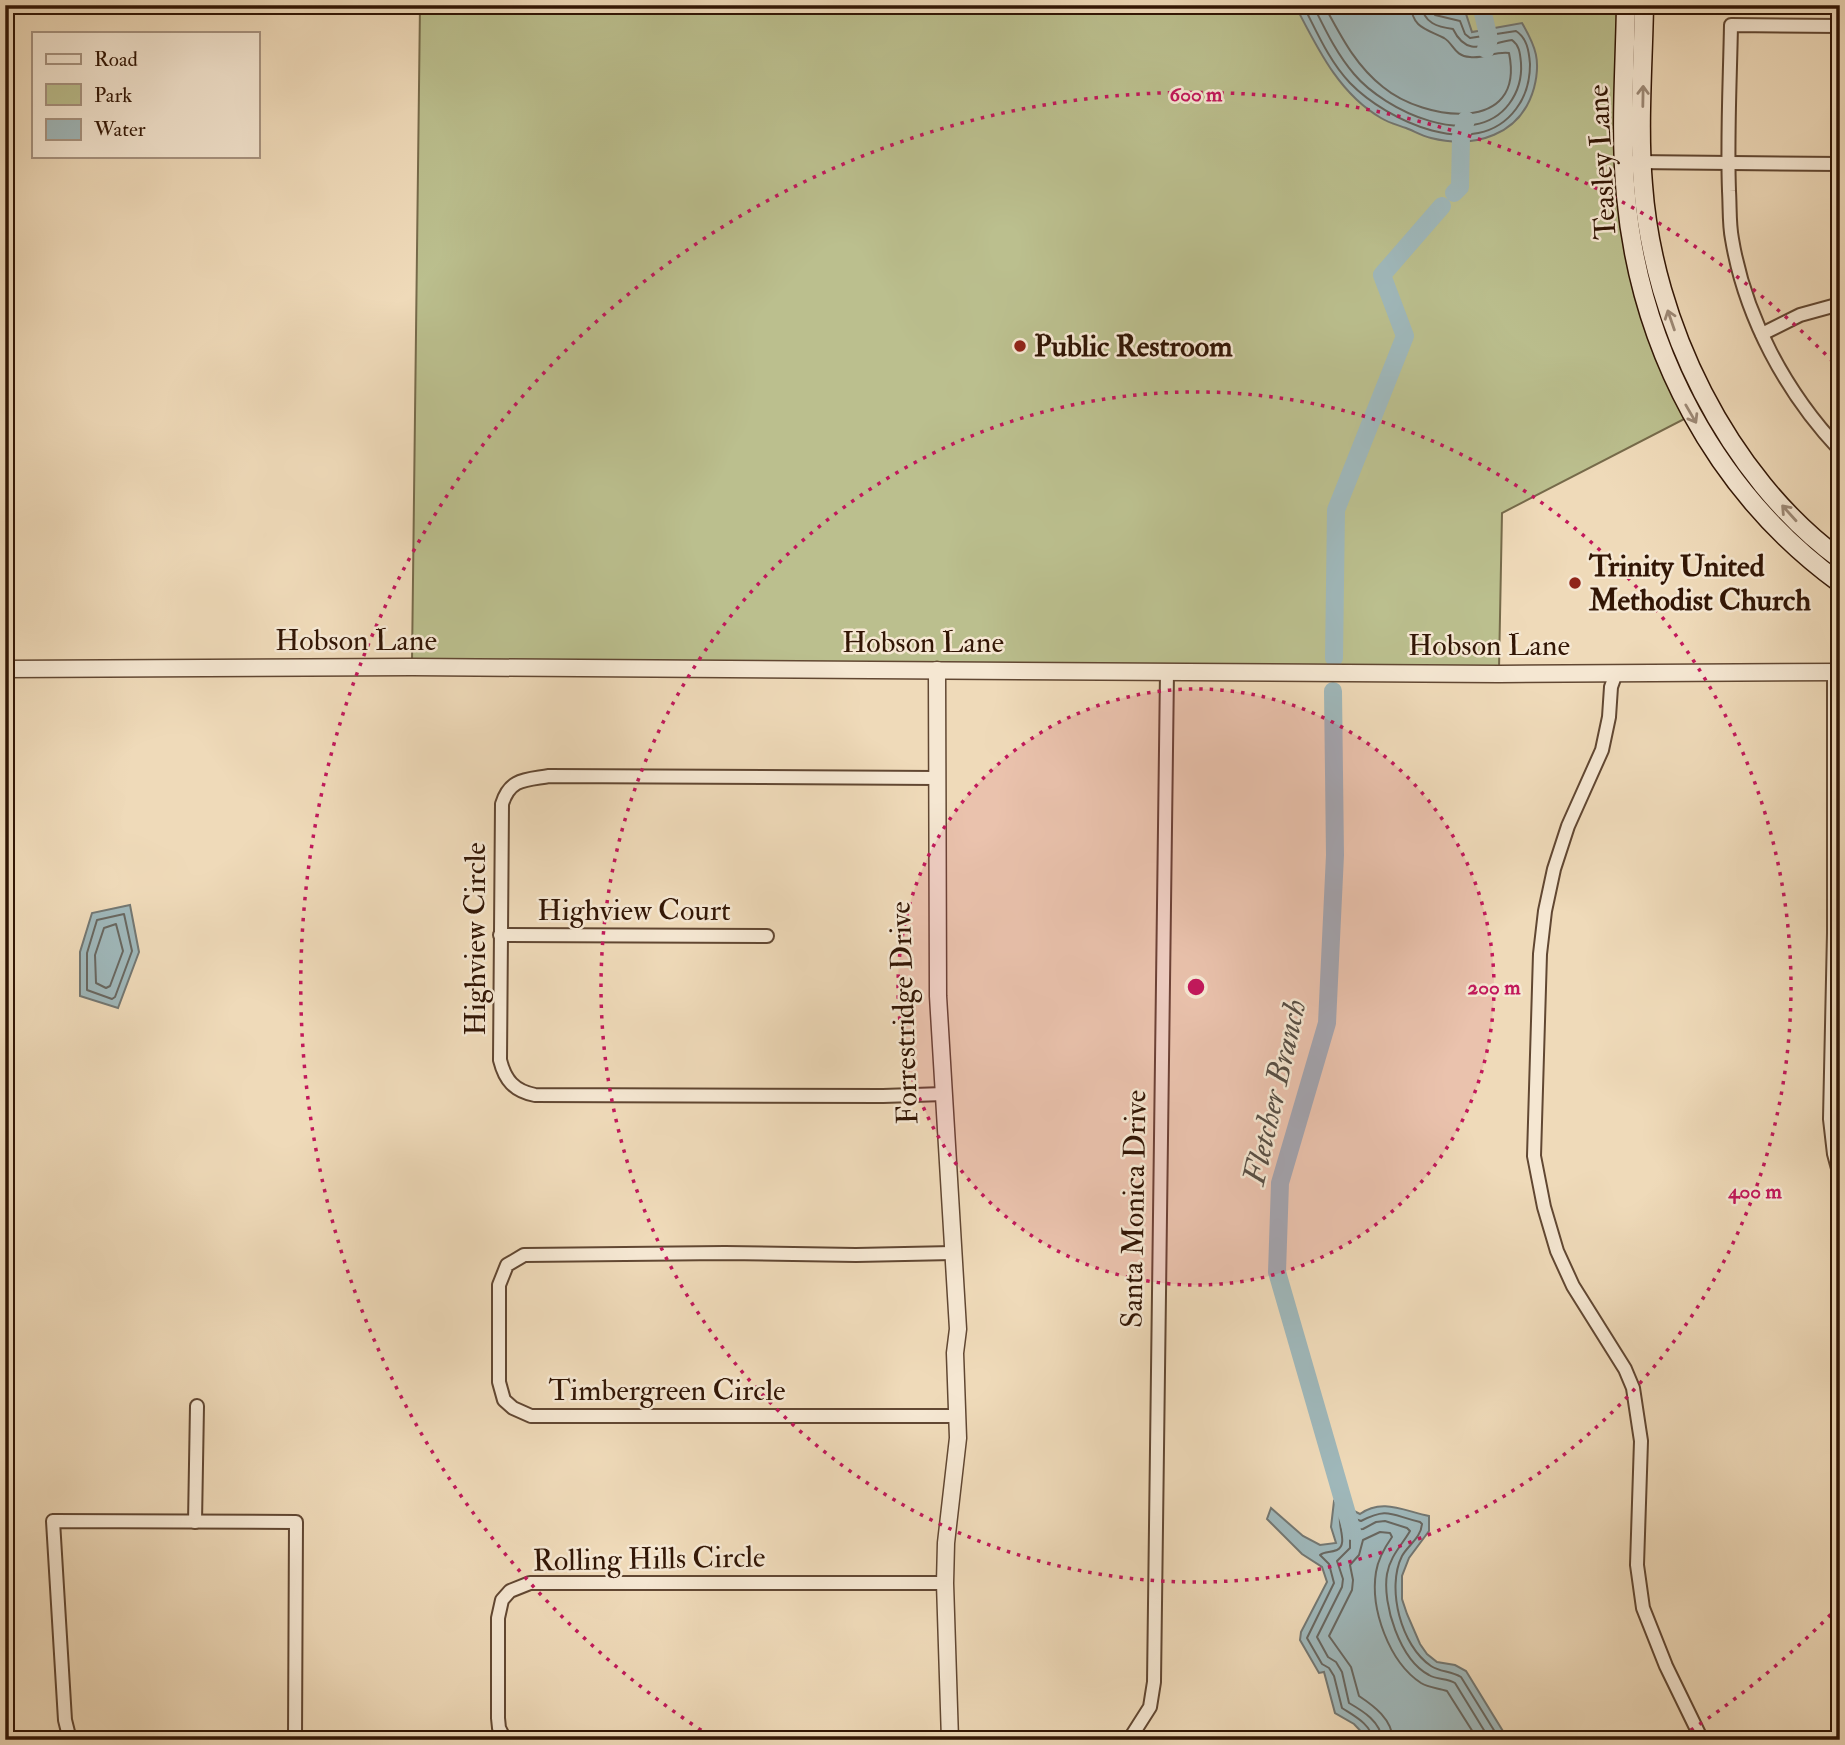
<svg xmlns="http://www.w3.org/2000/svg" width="1845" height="1745" font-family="'IM FELL Double Pica',serif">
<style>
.green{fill:#bbbf8e;stroke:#766a4a;stroke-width:2}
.water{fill:#9fb8bb;stroke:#737772;stroke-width:2}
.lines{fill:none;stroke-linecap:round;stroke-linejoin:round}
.shore{stroke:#686760;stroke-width:2}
.river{stroke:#9fb8bb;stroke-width:18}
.minor-casing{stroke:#614732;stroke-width:16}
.tertiary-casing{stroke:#614732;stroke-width:19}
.secondary-casing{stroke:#321605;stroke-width:21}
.minor{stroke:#f5e7d2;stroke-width:12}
.tertiary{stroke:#f5e7d2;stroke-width:16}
.secondary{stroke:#f5e7d2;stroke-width:18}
.oneway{stroke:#9d8976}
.ring{fill:none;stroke:#c2185b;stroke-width:3.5;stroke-dasharray:3.5 7}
.poi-dot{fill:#8f2418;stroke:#f5e7d2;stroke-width:2.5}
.labels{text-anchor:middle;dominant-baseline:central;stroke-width:5;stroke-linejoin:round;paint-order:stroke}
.street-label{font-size:30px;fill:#321605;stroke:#f5e7d2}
.poi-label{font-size:30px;font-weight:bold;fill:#321605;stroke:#f5e7d2;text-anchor:start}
.water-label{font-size:32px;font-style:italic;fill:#584f45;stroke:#f5e7d2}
.centre{fill:#c2185b;stroke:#f5e7d2;stroke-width:3.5}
.ring-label{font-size:21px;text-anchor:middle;font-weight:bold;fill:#c2185b;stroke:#f5e7d2;stroke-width:5;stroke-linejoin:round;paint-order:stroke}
</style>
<rect width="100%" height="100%" fill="#efdab9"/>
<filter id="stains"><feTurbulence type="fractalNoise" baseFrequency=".00286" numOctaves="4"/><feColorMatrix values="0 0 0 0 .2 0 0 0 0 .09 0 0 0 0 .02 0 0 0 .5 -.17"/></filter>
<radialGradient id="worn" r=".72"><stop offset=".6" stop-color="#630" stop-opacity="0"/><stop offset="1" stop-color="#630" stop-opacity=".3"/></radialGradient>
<!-- green -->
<path class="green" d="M420,5H1625L1636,258L1692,415L1502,513L1499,669L412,662Z"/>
<!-- water -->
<g class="water">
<path d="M1295,5H1430L1448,12L1466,14L1472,32L1522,23C1536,47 1541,61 1534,88C1521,135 1475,149 1431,138C1422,136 1414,131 1406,128C1398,125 1389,123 1381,118C1338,93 1317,47 1295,5Z"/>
<path d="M130,905L139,952L118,1008L80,996V952L92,913Z"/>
<path d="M1334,1501L1360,1514C1382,1498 1404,1511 1429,1516V1531L1409,1558L1402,1576V1599L1407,1614L1420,1644L1427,1654L1437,1662L1455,1665L1466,1671L1506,1736L1511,1740H1369L1354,1724L1335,1713L1324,1672L1319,1673L1300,1640L1301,1632L1327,1582L1322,1567L1302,1554L1267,1519L1271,1508L1303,1536L1320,1545L1336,1543L1331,1527Z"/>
</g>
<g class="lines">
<!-- shore -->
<g class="shore">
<path d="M1303,5C1317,32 1329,61 1350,83C1387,121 1476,163 1516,109C1526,96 1530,80 1530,64C1529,51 1527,38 1516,31L1470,38L1465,34L1460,21L1435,15L1431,5"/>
<path d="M1313,5C1325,29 1336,53 1354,74C1385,111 1473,152 1509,104C1518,92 1522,78 1521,63C1520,54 1520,46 1512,40C1486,44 1467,58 1453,29C1438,27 1423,23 1422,5"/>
<path d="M1324,5C1341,36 1355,65 1383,87C1424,121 1526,135 1509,53C1496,51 1483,59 1470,57C1454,56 1454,44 1444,38C1427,29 1412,28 1411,5"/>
<path d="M124,914L132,951L115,997L112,999L87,990V953L97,920Z"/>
<path d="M116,924L123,951L110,986L106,988L96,983L95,955L104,928Z"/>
<path d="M1373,1740C1371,1724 1354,1716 1342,1708L1334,1676L1329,1668L1322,1664L1307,1638L1334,1583L1329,1564L1320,1555C1325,1551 1330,1553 1337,1550C1348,1545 1338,1527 1340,1516L1344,1515L1361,1521C1389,1507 1390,1515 1420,1522L1422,1524C1421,1538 1408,1545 1402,1556C1386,1588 1401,1646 1431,1666C1440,1672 1451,1671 1461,1677L1500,1740"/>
<path d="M1382,1740C1381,1722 1363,1711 1349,1703L1342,1672L1336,1662L1328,1657L1317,1637L1342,1587L1343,1579L1337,1561L1350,1548V1530L1363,1529L1376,1522L1385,1521L1407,1528L1410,1531C1402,1545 1390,1556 1387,1574C1382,1604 1400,1660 1429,1675C1437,1680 1447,1678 1455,1683L1490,1740"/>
<path d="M1393,1740C1392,1719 1374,1706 1359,1696L1351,1667L1329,1636L1352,1590L1353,1580L1350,1565L1359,1555L1363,1540L1380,1532L1390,1533L1392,1537C1385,1547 1378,1559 1376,1572C1370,1609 1389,1662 1421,1683C1429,1688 1439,1688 1447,1691L1478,1740"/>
</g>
<!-- river -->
<g class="river">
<path d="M1481,5L1489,39L1486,49"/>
<path d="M1454,193L1460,187L1461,136L1466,120"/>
<path d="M1334,658L1336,510L1405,336L1382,275L1442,206"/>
<path d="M1333,691L1335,855L1327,1023L1280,1183L1277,1272L1352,1531"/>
</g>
<!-- minor casing -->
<g class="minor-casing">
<g id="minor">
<path d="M1840,26L1731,25C1730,80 1727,136 1729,191C1730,207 1729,224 1732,239C1745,317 1786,393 1840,450"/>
<path d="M1634,162L1840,164"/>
<path d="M1762,334L1800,315L1840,304"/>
<path d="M1616,673L1611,687L1609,717L1602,750L1568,826L1554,869L1545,911L1540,954L1534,1156L1544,1207L1557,1251L1573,1286L1625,1369L1633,1388L1641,1441L1637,1565L1643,1608L1666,1666L1702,1740"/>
<path d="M1834,673V933L1830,1119L1834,1154L1840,1176"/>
<path d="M937,778L549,776C526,780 510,778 502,804L500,1060C505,1080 514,1091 535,1095L883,1096L944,1094"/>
<path d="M500,935L767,936"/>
<path d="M953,1253L856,1255L725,1253L524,1255L507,1265L499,1285V1382L504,1400L513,1408L531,1416H958"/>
<path d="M195,1522L197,1406"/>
<path d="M70,1740L65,1720L53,1521L296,1522L295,1740"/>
<path d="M505,1740L499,1728L498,1718V1618L502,1600L510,1591L530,1583H945"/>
<path d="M1129,1740L1150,1707L1154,1682L1167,672"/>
</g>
</g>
<!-- tertiary casing -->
<g class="tertiary-casing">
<g id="tertiary">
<path d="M5,669L412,667L1499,674L1840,672"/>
<path d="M937,670L938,996L958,1329L955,1353L958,1438L946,1543L945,1583L950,1740"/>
</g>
</g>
<!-- secondary casing -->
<g class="secondary-casing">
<g id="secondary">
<path d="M1626,5C1625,68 1620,133 1626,196C1640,349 1715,492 1840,583"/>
<path d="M1644,5C1643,65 1638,126 1643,185C1653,323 1727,476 1840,559"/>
</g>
</g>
<!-- minor -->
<use href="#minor" class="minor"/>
<!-- tertiary -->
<use href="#tertiary" class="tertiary"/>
<!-- secondary -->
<use href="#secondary" class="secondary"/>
</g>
<!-- one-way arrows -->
<defs><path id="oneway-shaft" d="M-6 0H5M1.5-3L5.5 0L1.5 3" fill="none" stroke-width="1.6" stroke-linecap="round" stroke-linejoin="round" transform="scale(1.75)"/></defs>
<g class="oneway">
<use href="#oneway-shaft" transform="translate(1643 96) rotate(-89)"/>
<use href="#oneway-shaft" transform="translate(1671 320) rotate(-109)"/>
<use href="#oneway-shaft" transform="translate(1691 414) rotate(60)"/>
<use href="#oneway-shaft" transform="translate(1789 513) rotate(-132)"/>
</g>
<!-- distance rings -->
<circle cx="1196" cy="987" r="298" fill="#c2185b" fill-opacity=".12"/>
<g class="ring">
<circle cx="1196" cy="987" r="298"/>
<circle cx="1196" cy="987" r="595"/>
<path d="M1838 1607A893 893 0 0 1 1682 1736M710 1736A893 893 0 1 1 1838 367"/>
</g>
<!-- markers -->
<g class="poi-dot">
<circle cx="1020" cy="346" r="7"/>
<circle cx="1575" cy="583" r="7"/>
</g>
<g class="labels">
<!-- street labels -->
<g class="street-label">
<text transform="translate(1602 162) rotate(-93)">Teasley Lane</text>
<text x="356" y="640">Hobson Lane</text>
<text x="923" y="642">Hobson Lane</text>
<text x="1489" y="645">Hobson Lane</text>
<text x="634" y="910">Highview Court</text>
<text transform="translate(475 939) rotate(-90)">Highview Circle</text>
<text transform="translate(904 1013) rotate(-92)">Forrestridge Drive</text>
<text transform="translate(1134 1209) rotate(-89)">Santa Monica Drive</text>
<text x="667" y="1390">Timbergreen Circle</text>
<text transform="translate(649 1559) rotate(-1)">Rolling Hills Circle</text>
</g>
<!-- poi labels -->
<g class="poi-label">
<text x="1034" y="346">Public Restroom</text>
<text x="1589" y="566">Trinity United<tspan x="1589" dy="34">Methodist Church</tspan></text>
</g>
<!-- water labels -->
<g class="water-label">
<text transform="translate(1275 1092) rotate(-77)">Fletcher Branch</text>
</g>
</g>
<circle cx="1196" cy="987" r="10" class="centre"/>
<g class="ring-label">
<text x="1196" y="101">600 m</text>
<text x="1494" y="994">200 m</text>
<text x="1755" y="1198">400 m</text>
</g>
<!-- margin -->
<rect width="1845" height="1745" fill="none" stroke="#efdab9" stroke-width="28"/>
<rect x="7" y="7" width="1831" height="1731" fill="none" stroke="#321605" stroke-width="3.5"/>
<rect x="14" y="14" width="1817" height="1717" fill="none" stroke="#321605" stroke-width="2"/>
<!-- legend -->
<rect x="32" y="32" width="228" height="126" fill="#f5e7d2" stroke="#a79380" stroke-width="2"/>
<rect x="46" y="54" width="35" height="10" fill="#f5e7d2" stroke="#a79380" stroke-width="2"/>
<text x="94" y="66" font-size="21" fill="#321605">Road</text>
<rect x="46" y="84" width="35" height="21" fill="#bbbf8e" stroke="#a79380" stroke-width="2"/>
<text x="94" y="102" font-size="21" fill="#321605">Park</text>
<rect x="46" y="119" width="35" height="21" fill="#9fb8bb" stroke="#a79380" stroke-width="2"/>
<text x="94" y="136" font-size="21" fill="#321605">Water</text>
<rect width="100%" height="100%" filter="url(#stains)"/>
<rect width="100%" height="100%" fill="url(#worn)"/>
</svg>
